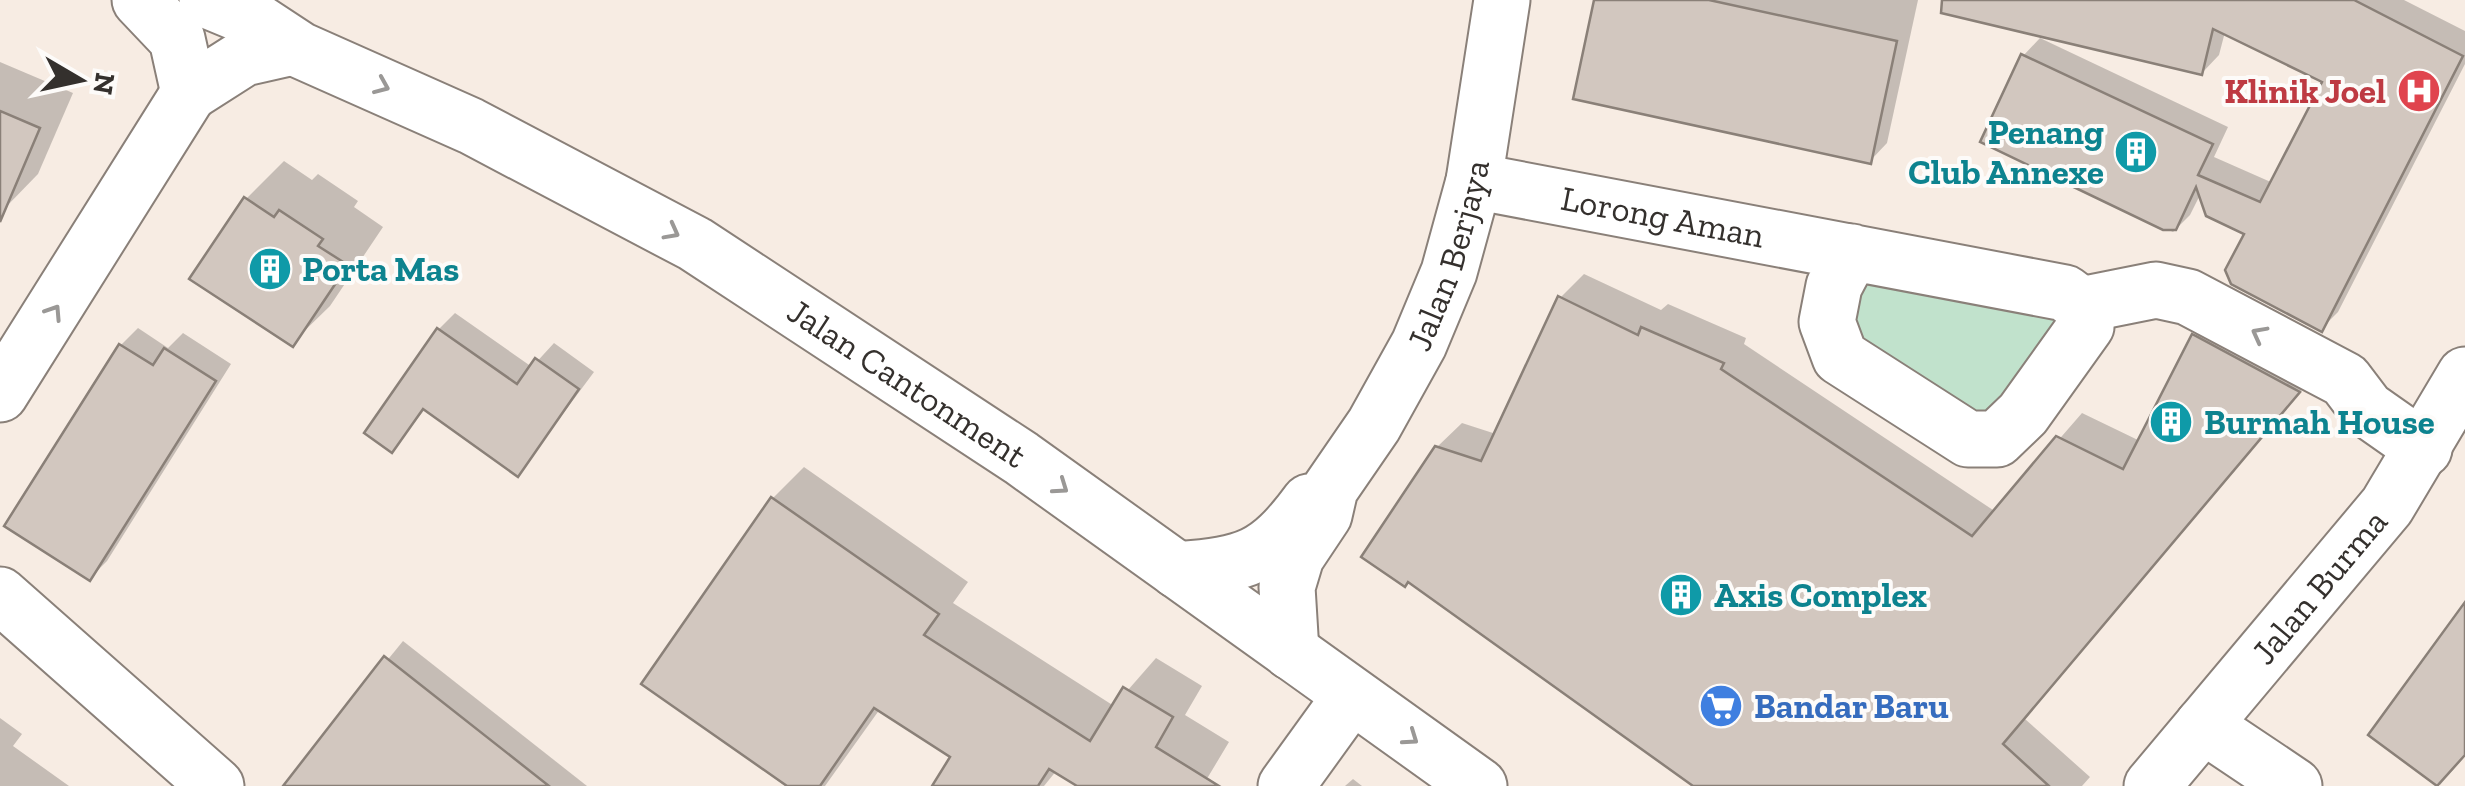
<svg xmlns="http://www.w3.org/2000/svg" width="2465" height="786" font-family="'Zilla Slab',serif">
<style>
.green{fill:#c1e2cc}
.shadow{fill:#0003}
.building{fill:#d2c7bf;stroke:#8a8078;stroke-width:2.5}
.lines{fill:none;stroke-linecap:round;stroke-linejoin:round}
.minor-casing{stroke:#8a8079;stroke-width:59}
.major-casing{stroke:#8a8079;stroke-width:59}
.minor{stroke:#fff;stroke-width:55}
.major{stroke:#fff;stroke-width:55}
.oneway{stroke:#9a9896}
.labels{text-anchor:middle;dominant-baseline:central;stroke-width:8;stroke-linejoin:round;paint-order:stroke}
.health-label{font-size:35px;font-weight:bold;fill:#be3a42;stroke:#fdfbf9;text-anchor:end}
.culture-label{font-size:35px;font-weight:bold;fill:#0d838f;stroke:#fdfbf9;text-anchor:start}
.street-label{font-size:35px;fill:#34302d;stroke:#fdfbf9}
.shop-label{font-size:35px;font-weight:bold;fill:#366cbe;stroke:#fdfbf9;text-anchor:start}
</style>
<rect width="100%" height="100%" fill="#f7ece3"/>
<!-- green -->
<path class="green" d="M1868,272L2045,306L2061,327L1983,423L1851,344L1857,283Z"/>
<!-- shadow -->
<g class="shadow">
<path d="M1597,0H1918L1887,143L1870,161Z"/>
<path d="M1975,0H2404L2465,31V64L2338,312L2321,329L2247,233L2201,193L2190,215L2173,232L1983,140L2023,56L2040,38L2228,127L2214,157L2273,183L2325,81L2225,32L2219,55L2202,73Z"/>
<path d="M0,62L73,93L38,174L4,209L0,207Z"/>
<path d="M284,161L312,180L318,174L358,201L354,207L383,227L330,306L292,343L246,199Z"/>
<path d="M1584,274L1661,310L1668,304L1746,338L1744,344L1996,512L2082,413L2140,441L2194,336L2218,312L2322,366L2025,719L2090,777L2082,786H1695L1437,447L1462,423L1496,434L1560,298Z"/>
<path d="M455,313L532,367L554,343L594,372L518,474L426,408L392,450L439,329Z"/>
<path d="M138,328L168,348L183,333L231,364L107,561L90,578L8,525L121,345Z"/>
<path d="M804,467L968,582L953,603L1114,706L1156,658L1202,686L1185,715L1229,742L1208,777L1198,786H1082L1057,770L1044,786H935L954,756L880,709L825,786H785L645,684L773,498Z"/>
<path d="M2465,607V756L2440,785L2372,734Z"/>
<path d="M403,641L587,786H305L293,776Z"/>
<path d="M0,718L22,734L13,746L69,786H0Z"/>
<path d="M1353,779L1362,786H1345Z"/>
</g>
<!-- building -->
<g class="building">
<path d="M1594,0H1709L1897,41L1871,164L1573,99Z"/>
<path d="M1942,0H2354L2463,56L2322,332L2231,284L2225,270L2244,234L2206,216L2196,187L2176,230H2163L1980,142L2021,54L2213,144L2198,175L2260,202L2322,82L2213,29L2202,75L1941,13Z"/>
<path d="M0,111L40,128L0,222Z"/>
<path d="M244,197L274,217L279,210L323,239L318,246L348,265L293,347L189,279Z"/>
<path d="M1558,296L1638,335L1641,327L1724,363L1721,369L1972,536L2056,436L2123,469L2192,334L2300,392L2003,744L2049,786H1693L1408,582L1405,587L1361,557L1435,446L1481,461Z"/>
<path d="M437,328L517,384L535,358L579,389L518,477L423,409L392,453L364,433Z"/>
<path d="M119,344L153,365L164,348L216,381L90,581L4,526Z"/>
<path d="M771,497L939,614L924,635L1090,741L1123,687L1173,717L1156,747L1219,786H1077L1049,769L1038,786H932L950,757L874,708L820,786H787L641,684Z"/>
<path d="M2465,602V755L2437,786L2368,735Z"/>
<path d="M384,656L549,786H283Z"/>
</g>
<g class="lines">
<!-- minor casing -->
<g class="minor-casing">
<g id="minor">
<path id="s1" d="M1474,181L2065,293L2081,305L2086,326L2023,414L1997,439H1968L1840,357L1827,322L1834,286L1852,252"/>
<path d="M2081,305L2156,290L2188,297L2345,380L2367,409L2424,449"/>
<path d="M0,394L189,93"/>
<path d="M1177,570C1247,564 1267,559 1309,502"/>
<path d="M0,595L216,786"/>
<path id="s2" d="M1291,652L1287,587L1296,557L1324,515L1330,489L1374,425L1419,344L1449,272L1474,181L1502,0"/>
<path d="M2203,725L2294,786"/>
<path d="M1286,786L1351,696"/>
</g>
</g>
<!-- major casing -->
<g class="major-casing">
<g id="major">
<path d="M140,0L177,39L189,93L244,58L293,47"/>
<path id="s3" d="M207,0L253,19L300,50L471,126L695,244L1021,458L1479,786"/>
<path id="s4" d="M2152,786L2387,506L2465,375"/>
</g>
</g>
<!-- minor -->
<use href="#minor" class="minor"/>
<!-- major -->
<use href="#major" class="major"/>
</g>
<!-- one-way arrows -->
<defs><path id="oneway-chevron" d="M-2-3.5L2.5 0L-2 3.5" fill="none" stroke-width="1.6" stroke-linecap="round" stroke-linejoin="round" transform="scale(2.5)"/></defs>
<g class="oneway">
<use href="#oneway-chevron" transform="translate(382 86) rotate(23)"/>
<use href="#oneway-chevron" transform="translate(672 232) rotate(28)"/>
<use href="#oneway-chevron" transform="translate(54 312) rotate(-57)"/>
<use href="#oneway-chevron" transform="translate(2259 334) rotate(-152)"/>
<use href="#oneway-chevron" transform="translate(1061 487) rotate(35)"/>
<use href="#oneway-chevron" transform="translate(1411 738) rotate(35)"/>
</g>
<!-- icons -->
<defs>
<g id="hospital-disc" transform="scale(2.25)"><circle r="9.5" fill="#e0444e" stroke="#fdfbf9"/><path d="M-5-5h3v3.5h4V-5h3V5h-3V1.5h-4V5h-3Z" fill="#fff"/></g>
<g id="building-disc" transform="scale(2.25)"><circle r="9.5" fill="#0f9aa8" stroke="#fdfbf9"/><path d="M-4-6H4V6H1V3H-1V6H-4ZM-2.5-4.3h1.7v1.8h-1.7ZM.8-4.3h1.7v1.8H.8ZM-2.5-1h1.7V.8h-1.7ZM.8-1h1.7V.8H.8Z" fill="#fff"/></g>
<g id="supermarket-disc" transform="scale(2.25)"><circle r="9.5" fill="#3f7fe0" stroke="#fdfbf9"/><path d="M-6-5.5h2.5l.6 2H6L4.5 2H-2.5L-4.4-4H-6ZM-1.5 3.2a1.3 1.3 0 1 0 .1 0ZM3 3.2a1.3 1.3 0 1 0 .1 0Z" fill="#fff"/></g>
</defs>
<g fill-rule="evenodd">
<use href="#hospital-disc" x="2419" y="91"/>
<use href="#building-disc" x="2136" y="152"/>
<use href="#building-disc" x="270" y="269"/>
<use href="#building-disc" x="2171" y="422"/>
<use href="#building-disc" x="1681" y="595"/>
<use href="#supermarket-disc" x="1721" y="706"/>
</g>
<g class="labels">
<!-- health labels -->
<g class="health-label">
<text x="2386" y="91">Klinik Joel</text>
</g>
<!-- culture labels -->
<g class="culture-label">
<text x="2104" y="132" text-anchor="end">Penang<tspan x="2104" dy="40">Club Annexe</tspan></text>
<text x="302" y="269">Porta Mas</text>
<text x="2204" y="422">Burmah House</text>
<text x="1714" y="595">Axis Complex</text>
</g>
<!-- street labels -->
<g class="street-label">
<text stroke="none"><textPath href="#s1" startOffset="192">Lorong Aman</textPath></text>
<text stroke="none"><textPath href="#s2" startOffset="438">Jalan Berjaya</textPath></text>
<text stroke="none"><textPath href="#s3" startOffset="800">Jalan Cantonment</textPath></text>
<text stroke="none"><textPath href="#s4" startOffset="260">Jalan Burma</textPath></text>
</g>
<!-- shop labels -->
<g class="shop-label">
<text x="1754" y="706">Bandar Baru</text>
</g>
</g>
<!-- north arrow -->
<g transform="translate(80 80) rotate(99)" stroke="#fdfbf9" stroke-width="8" paint-order="stroke">
<path d="M0-8L18 38L0 25L-18 38Z" fill="#34302d"/>
<text y="-15" font-size="28" font-weight="bold" text-anchor="middle" fill="#34302d">N</text>
</g>
</svg>
